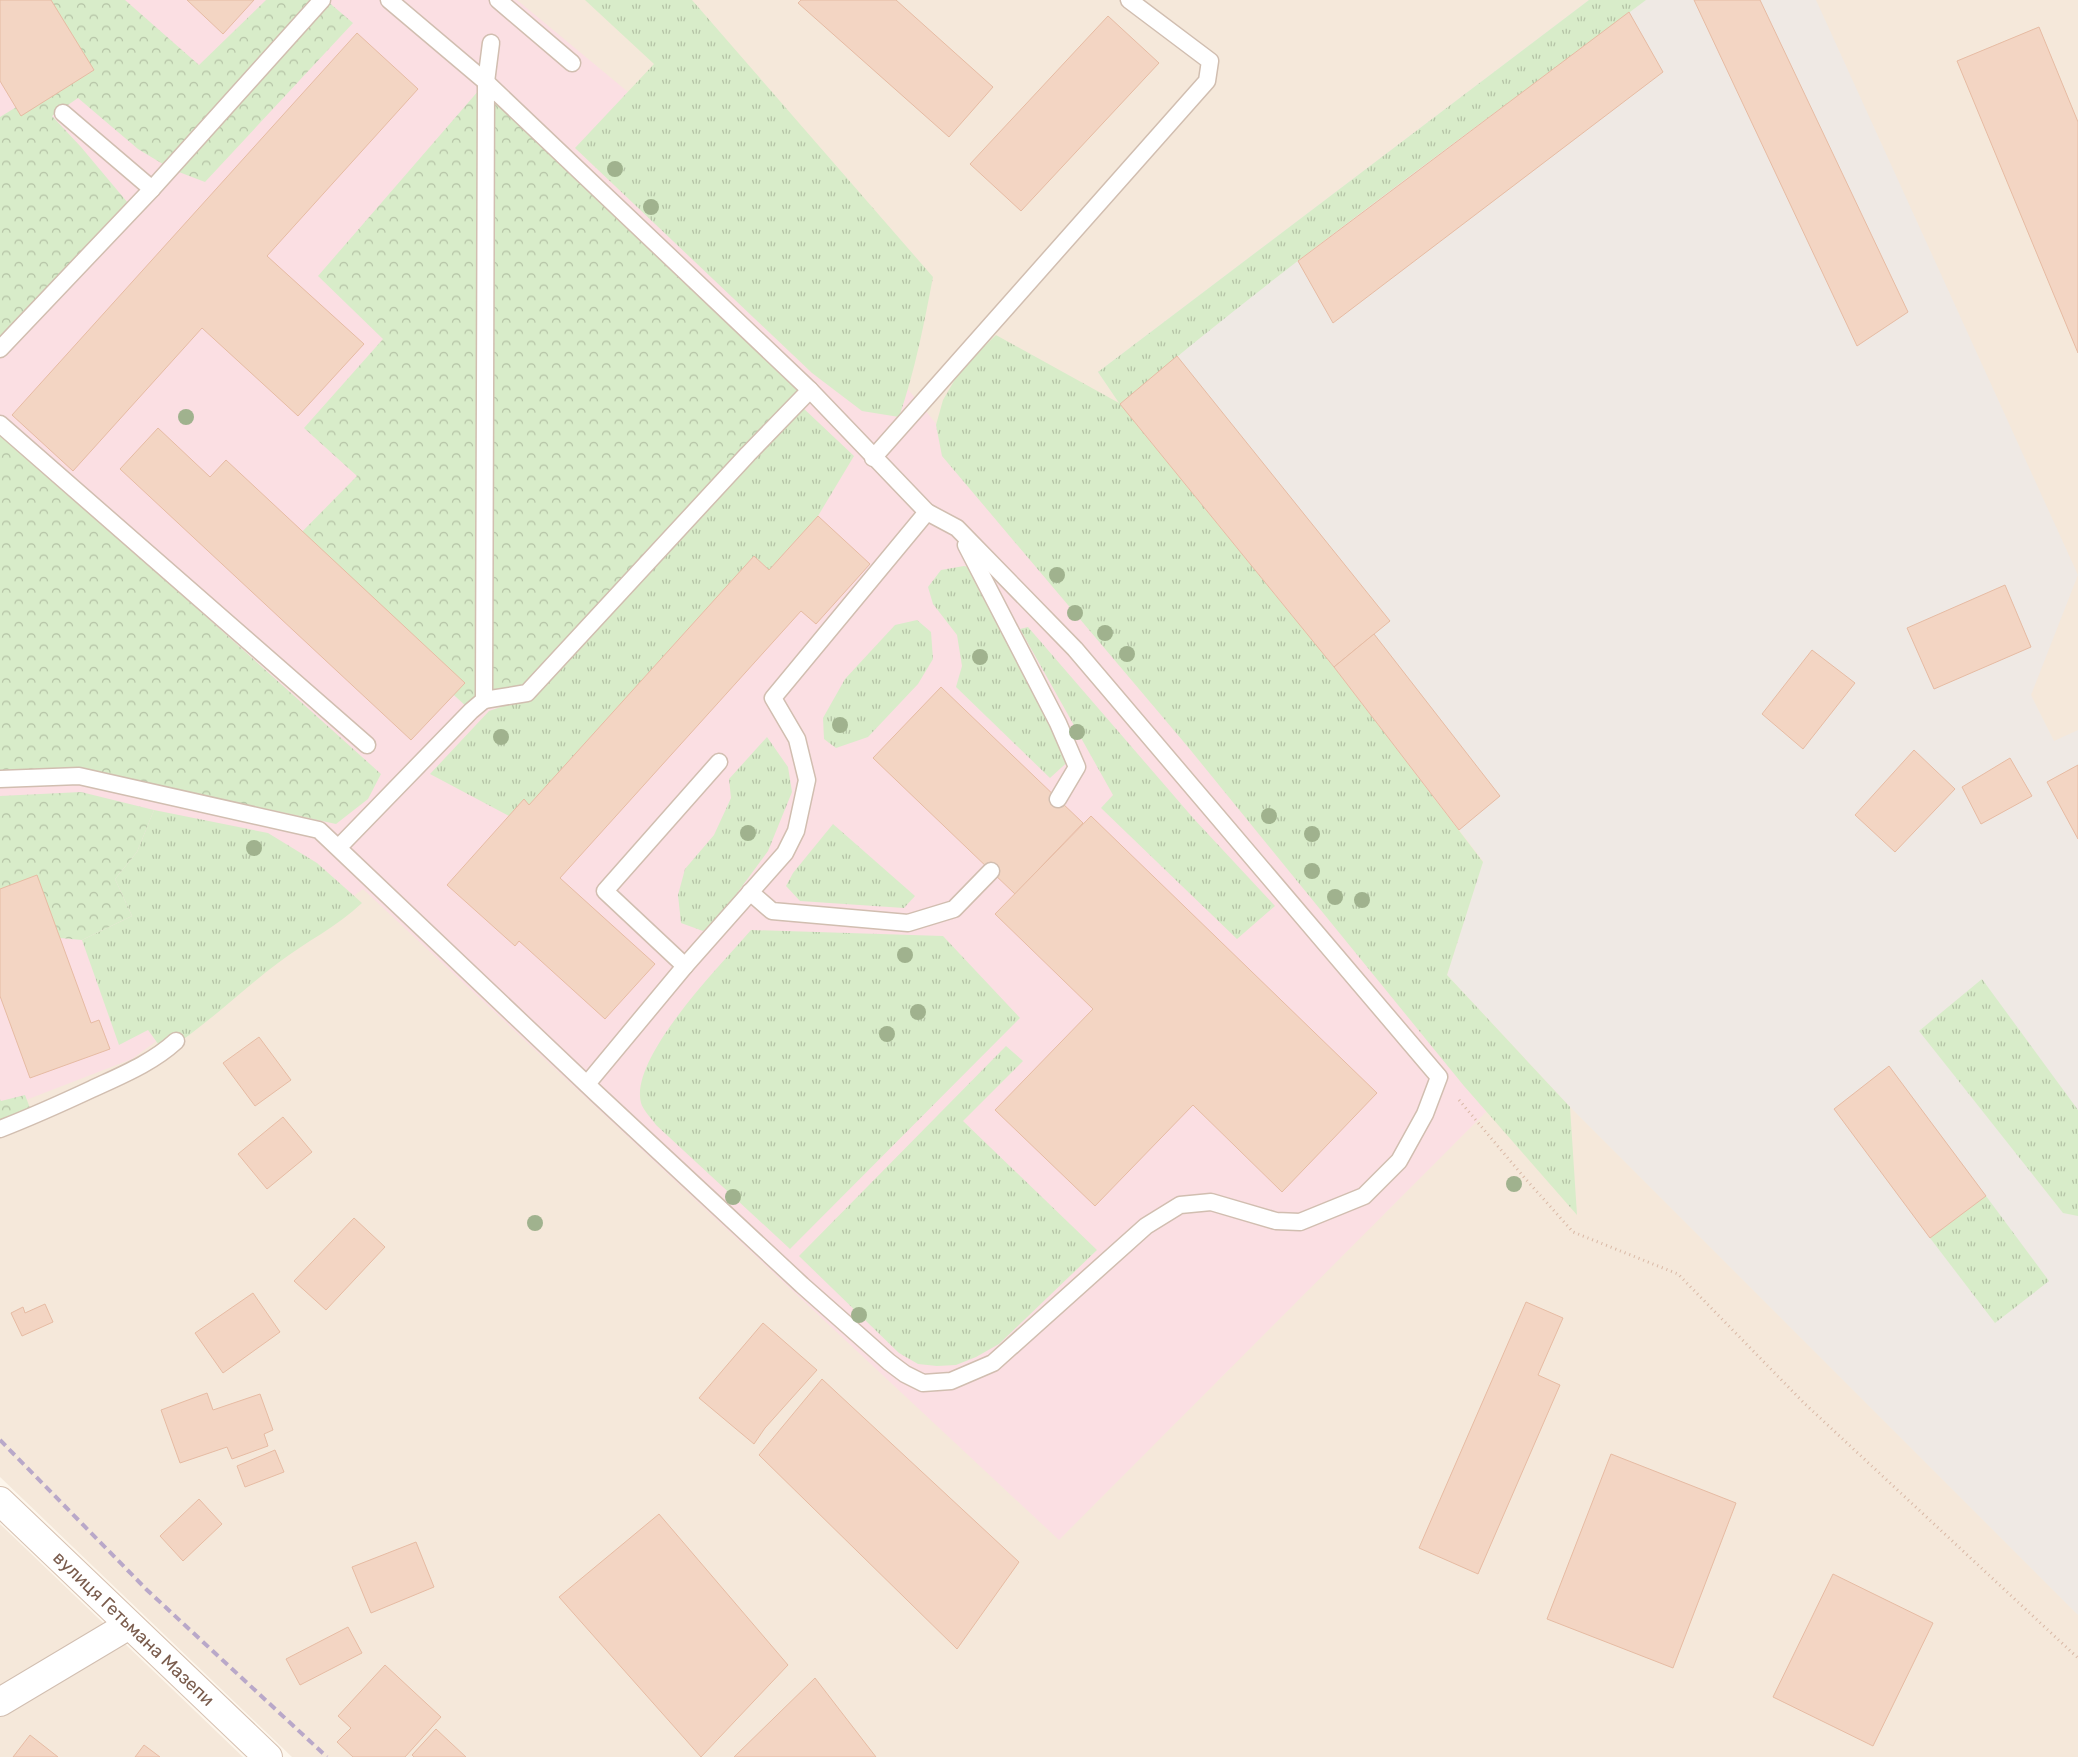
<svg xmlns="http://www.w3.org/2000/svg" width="2078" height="1757" font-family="Rubik,sans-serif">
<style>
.residential{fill:#f5e8da}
.industrial{fill:#efe9e4}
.medical{fill:#fbdfe3}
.grass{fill:url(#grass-tufts)}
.forest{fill:url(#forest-crowns)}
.building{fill:#f3d5c3;stroke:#e6bba3}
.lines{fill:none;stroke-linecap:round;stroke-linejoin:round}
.service-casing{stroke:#d1beb0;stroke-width:19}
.minor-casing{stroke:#d1beb0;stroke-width:30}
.secondary-casing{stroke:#d6c0b0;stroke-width:30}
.path{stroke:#d9b8a5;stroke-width:3;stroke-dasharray:1 4;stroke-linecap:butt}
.service{stroke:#fff;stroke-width:16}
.minor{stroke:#fff;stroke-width:28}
.secondary{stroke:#fff;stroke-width:28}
.rail{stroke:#b9a8c9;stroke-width:4;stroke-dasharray:8 5;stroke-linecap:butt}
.tree{fill:#a0b28e}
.labels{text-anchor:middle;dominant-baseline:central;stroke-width:4;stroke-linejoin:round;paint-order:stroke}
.street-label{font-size:18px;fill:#7a5c4d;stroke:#fffaf3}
</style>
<defs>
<pattern id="grass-tufts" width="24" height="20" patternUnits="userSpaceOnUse" patternTransform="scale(1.25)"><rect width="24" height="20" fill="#d8ecc9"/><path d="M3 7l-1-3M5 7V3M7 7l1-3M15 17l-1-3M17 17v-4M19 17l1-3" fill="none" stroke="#b4c2a5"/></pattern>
<pattern id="forest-crowns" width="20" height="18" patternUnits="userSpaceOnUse" patternTransform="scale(1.25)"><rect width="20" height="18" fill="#d8ecc9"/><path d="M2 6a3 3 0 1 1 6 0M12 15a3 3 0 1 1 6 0" fill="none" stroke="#b4c2a5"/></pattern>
</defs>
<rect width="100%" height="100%" fill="#fdf6ec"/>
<!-- residential -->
<g class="residential">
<path d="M0,0H2078V1757H292L0,1477Z"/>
<path d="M0,1524L243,1757H0Z"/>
</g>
<!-- industrial -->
<path class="industrial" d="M1589,0H1816L2078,575L2031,695L2054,741L2078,730V1615L1570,1107L1447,975L1483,861L1334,667L1120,404L1098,372Z"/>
<!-- medical -->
<path class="medical" d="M0,0H517L739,184L1495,1103L1059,1540L363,889L132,1059L0,1110Z"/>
<!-- grass -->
<g class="grass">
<path d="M585,0H692L933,277C924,324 915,371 899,417L862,411L812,373L575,148L654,64Z"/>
<path d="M1589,0H1646C1469,133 1289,261 1120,404L1334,667L1483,862L1447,975L1570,1107L1577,1215L1464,1086L1188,747L942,456L936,425L943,400L961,369L996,335L1119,403L1098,372Z"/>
<path d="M801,406L854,456L818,516L769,570L754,556L529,805L523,800L509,816L430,774L489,711L535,695Z"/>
<path d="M964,566L978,569L1073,757L1050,778L956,687L962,666L957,635L933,604L928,587L941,570Z"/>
<path d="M917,620L931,632L933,659L918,684L868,737L836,748L824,739L823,718L845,679L895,625Z"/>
<path d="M1028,627L1194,819L1275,906L1237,939L1101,808L1113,795L1020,629Z"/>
<path d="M767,737L788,767L792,792L768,851L721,915L703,931L681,923L678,895L685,869L714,835L731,798L729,779Z"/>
<path d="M154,810L268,833L317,863L362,903C337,927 305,942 278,963C239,992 205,1027 164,1052L148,1030L119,1045L82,940L132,916L115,879L137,852Z"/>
<path d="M833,824L915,896L904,908L800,901L786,886L793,873Z"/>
<path d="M751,930L943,936L1020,1018L790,1249L656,1125C652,1119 643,1110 641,1103C629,1057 722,964 751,930Z"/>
<path d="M1982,979L2078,1110V1216L2063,1213L1919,1031Z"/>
<path d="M1006,1046L1023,1061L963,1121L1097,1250L999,1344L976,1357L956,1365L937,1366L918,1364L899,1353L799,1256Z"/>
<path d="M1986,1196L2049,1281L1995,1323L1930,1238Z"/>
</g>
<!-- forest -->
<g class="forest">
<path d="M37,0H125L199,65L266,0H326L353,23L205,182L171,169L138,149L78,98L52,116L81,147L128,203L0,340V117L72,73Z"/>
<path d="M486,82L810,390L527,693L471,711L291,543L357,476L304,428L383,339L318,276Z"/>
<path d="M0,431L381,774L368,799L336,824L78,768L0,770Z"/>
<path d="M81,792L154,810L137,852L115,879L132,916L82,940L60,938L0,891V796Z"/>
<path d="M25,1095L33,1116L0,1129V1099L1,1101Z"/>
</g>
<!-- building -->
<g class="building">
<path d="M0,0H51L94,70L21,116L0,81Z"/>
<path d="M187,0H254L223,34Z"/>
<path d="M801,0H896L993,87L949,137L798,3Z"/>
<path d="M1694,0H1760L1908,312L1857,346Z"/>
<path d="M1629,12L1663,72L1333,323L1298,261Z"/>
<path d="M1108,16L1159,63L1021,211L970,164Z"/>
<path d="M2039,27L2078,122V353L1957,61Z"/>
<path d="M357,33L418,89L267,256L364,344L298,416L202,328L73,471L12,415Z"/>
<path d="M1177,356L1390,621L1334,667L1120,404Z"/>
<path d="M158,428L210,477L226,460L465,683L411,740L120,469Z"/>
<path d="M818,516L870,564L816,624L801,611L560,878L655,964L605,1019L519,941L515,946L447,885L524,799L529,805L754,556L769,570Z"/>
<path d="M2005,585L2031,647L1934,689L1907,628Z"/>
<path d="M1374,634L1500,796L1459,830L1334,667Z"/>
<path d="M1812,650L1855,683L1803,749L1762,714Z"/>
<path d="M941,687L1083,823L1015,894L873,758Z"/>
<path d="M1914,750L1955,789L1895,852L1855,815Z"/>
<path d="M2010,758L2032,796L1981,824L1962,787Z"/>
<path d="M2078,765V839L2047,782Z"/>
<path d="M1091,816L1377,1093L1282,1192L1193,1105L1095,1206L995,1110L1093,1009L995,914Z"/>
<path d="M37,875L91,1023L99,1020L110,1049L30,1078L0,996V889Z"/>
<path d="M259,1037L291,1080L255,1106L223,1063Z"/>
<path d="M1889,1066L1986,1196L1930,1238L1834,1109Z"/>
<path d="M283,1117L312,1152L267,1189L238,1154Z"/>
<path d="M354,1218L385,1247L326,1310L294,1281Z"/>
<path d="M253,1293L280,1332L223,1373L195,1333Z"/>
<path d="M1526,1302L1563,1318L1538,1375L1560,1385L1478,1574L1419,1548Z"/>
<path d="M45,1304L53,1322L22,1336L11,1313L23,1307L25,1313Z"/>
<path d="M763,1323L817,1370L765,1428L754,1444L699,1398Z"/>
<path d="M822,1379L1019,1562L957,1649L759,1455Z"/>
<path d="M207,1393L213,1410L260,1394L273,1430L264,1434L268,1446L232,1459L227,1447L180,1463L161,1410Z"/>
<path d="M275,1450L284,1472L245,1487L237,1466Z"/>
<path d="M1611,1454L1736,1503L1673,1668L1547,1619Z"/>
<path d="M199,1499L222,1524L183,1561L160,1536Z"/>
<path d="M659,1514L788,1665L701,1757L559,1597Z"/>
<path d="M416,1542L434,1587L371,1613L352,1567Z"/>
<path d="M1833,1574L1933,1623L1873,1746L1773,1697Z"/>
<path d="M348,1627L362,1653L300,1685L286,1659Z"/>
<path d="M385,1665L441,1717L405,1757H353L337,1742L351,1728L338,1716Z"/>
<path d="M815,1678L876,1757H734Z"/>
<path d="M436,1729L466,1757H414L412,1755Z"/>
<path d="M30,1735L58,1757H13Z"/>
<path d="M144,1745L160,1757H135Z"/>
</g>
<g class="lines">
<!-- service casing -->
<g class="service-casing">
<g id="service">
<path d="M389,0L486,82"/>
<path d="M498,0L572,63"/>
<path d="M486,82L491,43"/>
<path d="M63,113L152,189"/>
<path d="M0,349L152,189L322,0"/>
<path d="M0,424L367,745"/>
<path d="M873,458L1207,81L1210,61L1129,0"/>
<path d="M966,545L1058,723L1077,767L1058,799"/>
<path d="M484,700L527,693L748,454L810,390"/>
<path d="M0,779L79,776L319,830L338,848L597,1094L802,1285L889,1362L905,1374L923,1383L951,1381L993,1363L1146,1226L1180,1205L1211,1202L1276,1221L1300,1222L1364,1196L1399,1161L1425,1114L1439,1077L1075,649L957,528L927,512L810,390L486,82L484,700L471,711L338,848"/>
<path d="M750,892L772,911L908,923L954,909L991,871"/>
<path d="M685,966L605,891L719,762"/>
<path d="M587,1084L685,966L785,853L796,831L807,780L797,739L773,698L927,512"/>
<path d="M0,1129C31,1117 62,1103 92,1089C122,1075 152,1063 176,1041"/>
</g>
</g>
<!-- minor casing -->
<g class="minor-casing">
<path id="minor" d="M0,1702L129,1625"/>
</g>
<!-- secondary casing -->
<g class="secondary-casing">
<g id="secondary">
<path id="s1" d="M0,1501L268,1757"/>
</g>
</g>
<!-- path -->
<path class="path" d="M1459,1100L1523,1176L1573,1232L1678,1274L1804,1403L2078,1658"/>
<!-- service -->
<use href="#service" class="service"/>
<!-- minor -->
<use href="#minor" class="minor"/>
<!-- secondary -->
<use href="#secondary" class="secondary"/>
<!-- rail -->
<path class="rail" d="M0,1440L147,1590L327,1757"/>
</g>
<!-- trees -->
<g class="tree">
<circle cx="615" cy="169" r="8"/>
<circle cx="651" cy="207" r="8"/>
<circle cx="186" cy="417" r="8"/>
<circle cx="1057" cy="575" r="8"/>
<circle cx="1075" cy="613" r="8"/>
<circle cx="1105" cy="633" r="8"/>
<circle cx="1127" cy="654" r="8"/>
<circle cx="980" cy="657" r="8"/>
<circle cx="840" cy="725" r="8"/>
<circle cx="1077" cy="732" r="8"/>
<circle cx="501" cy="737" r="8"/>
<circle cx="1269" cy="816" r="8"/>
<circle cx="748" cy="833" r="8"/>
<circle cx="1312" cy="834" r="8"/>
<circle cx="254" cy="848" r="8"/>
<circle cx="1312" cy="871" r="8"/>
<circle cx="1335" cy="897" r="8"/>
<circle cx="1362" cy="900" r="8"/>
<circle cx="905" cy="955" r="8"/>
<circle cx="918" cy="1012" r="8"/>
<circle cx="887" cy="1034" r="8"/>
<circle cx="1514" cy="1184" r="8"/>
<circle cx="733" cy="1197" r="8"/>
<circle cx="535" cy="1223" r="8"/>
<circle cx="859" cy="1315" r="8"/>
</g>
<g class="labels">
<!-- street labels -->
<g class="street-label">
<text stroke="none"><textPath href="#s1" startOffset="185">вулиця Гетьмана Мазепи</textPath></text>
</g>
</g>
</svg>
